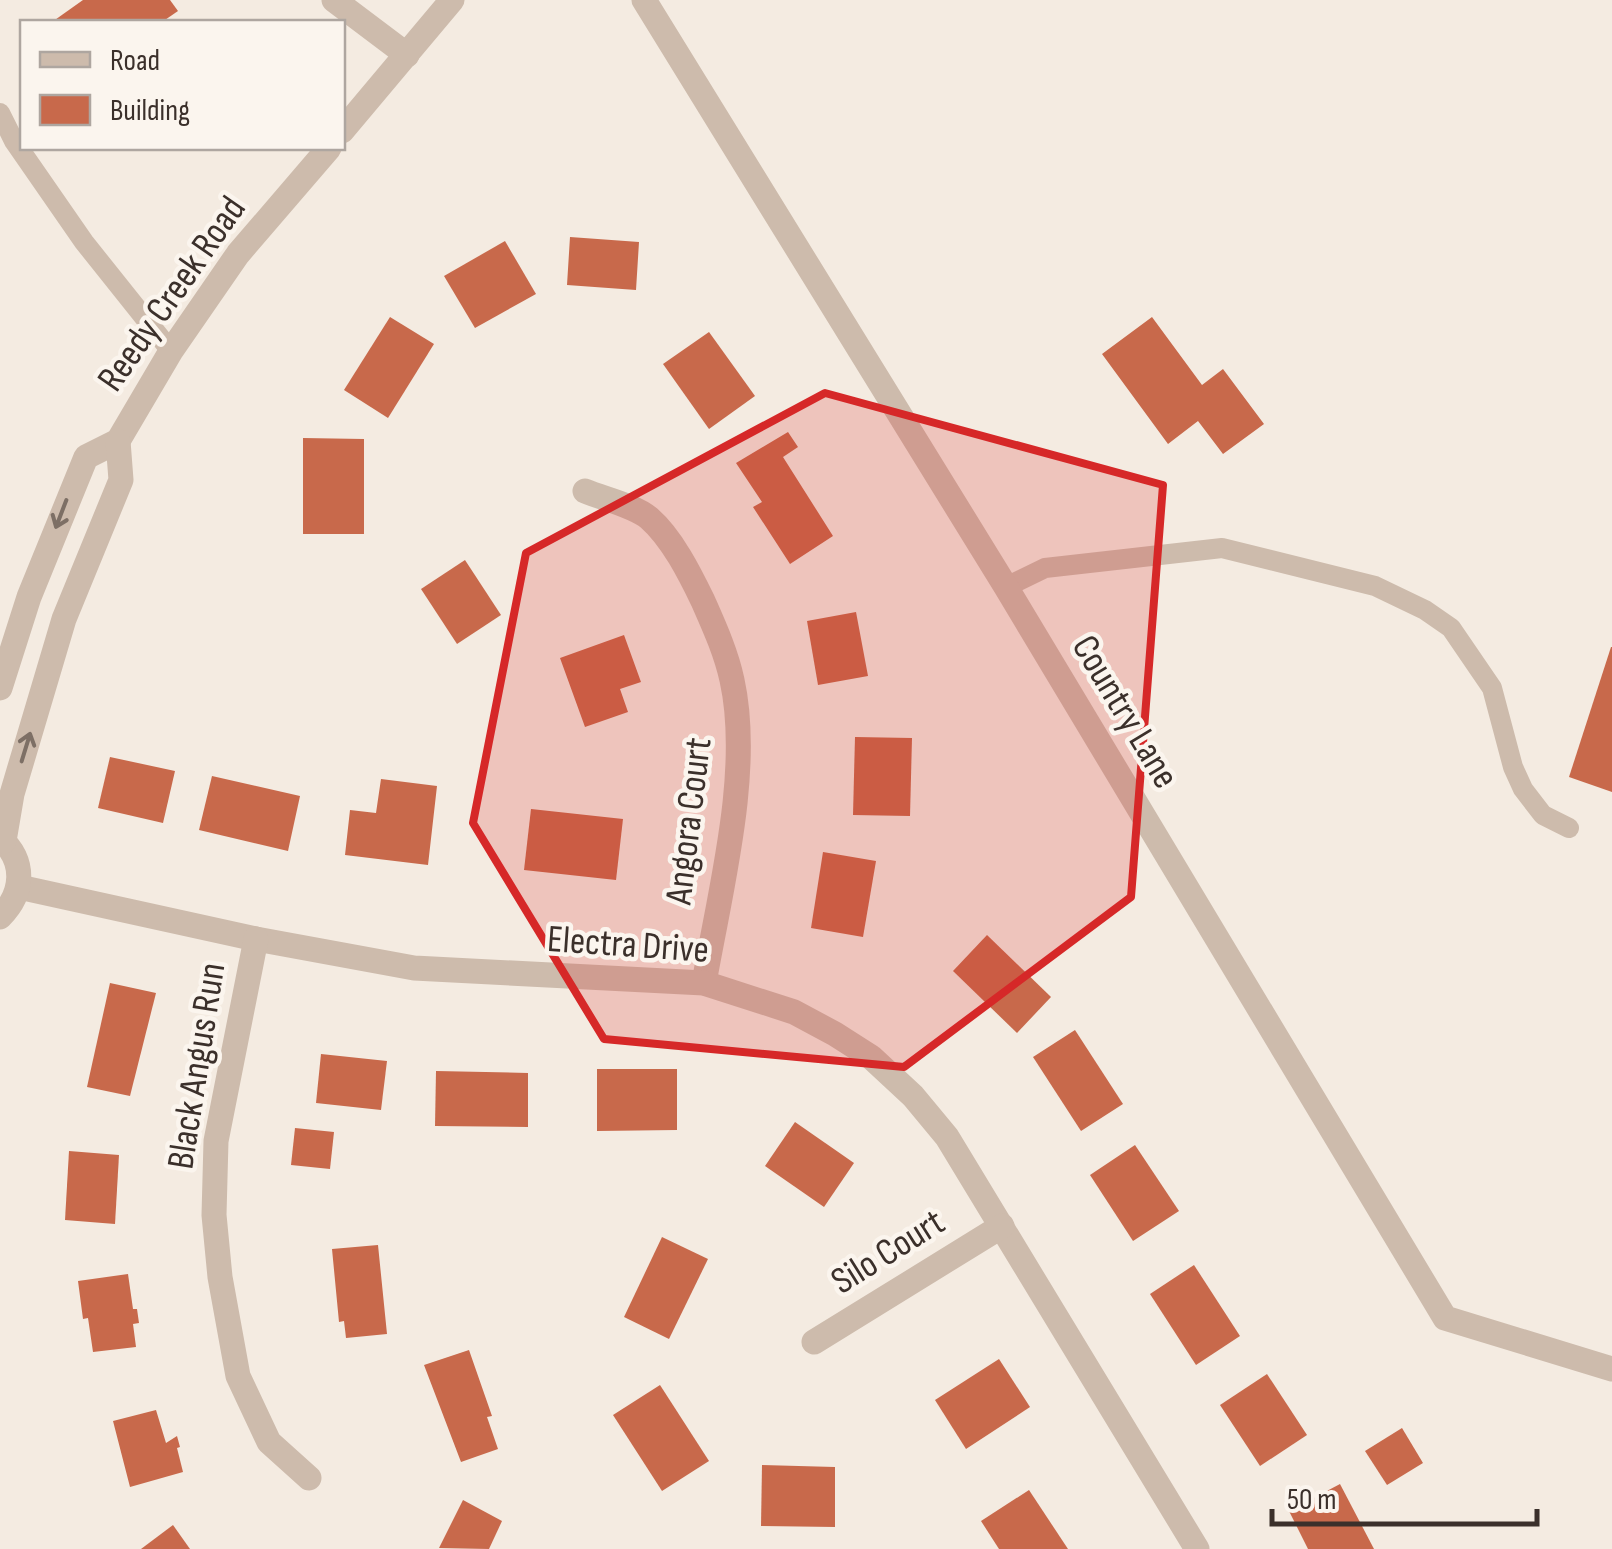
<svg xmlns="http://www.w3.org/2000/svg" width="1612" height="1549" font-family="'Sofia Sans Condensed',sans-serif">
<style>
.building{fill:#c8694b}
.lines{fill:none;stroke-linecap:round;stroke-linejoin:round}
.service{stroke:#cdbbac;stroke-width:20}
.minor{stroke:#cdbbac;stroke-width:25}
.tertiary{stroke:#cdbbac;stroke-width:25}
.oneway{stroke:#7d6f65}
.marked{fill:#d62828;fill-opacity:0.2;stroke:#d62828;stroke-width:8;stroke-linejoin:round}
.labels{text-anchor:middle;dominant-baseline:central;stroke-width:9;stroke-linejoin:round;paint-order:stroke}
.street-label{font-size:38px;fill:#3b302b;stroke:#fbf5ee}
</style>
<rect width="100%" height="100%" fill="#f4ebe1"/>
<!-- building -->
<g class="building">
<path d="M83,0H170L178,11L162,22H52Z"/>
<path d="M570,237L639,242L636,290L567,285Z"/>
<path d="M505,241L536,294L475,328L444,276Z"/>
<path d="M390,317L434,344L388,418L344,390Z"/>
<path d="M1152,317L1202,385L1223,369L1264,424L1223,454L1198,421L1168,444L1102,354Z"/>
<path d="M709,332L755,396L709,429L663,364Z"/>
<path d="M788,432L798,447L783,457L833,536L790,564L753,507L762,502L736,463Z"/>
<path d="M303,438L364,439V534H303Z"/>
<path d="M465,560L501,615L457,644L421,589Z"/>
<path d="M856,612L868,676L818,685L807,621Z"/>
<path d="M624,635L641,682L620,689L628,712L585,727L560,658Z"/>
<path d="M1611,647H1612V792L1569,777Z"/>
<path d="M855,737L912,738L910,816L853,815Z"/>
<path d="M110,757L175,771L163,823L98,808Z"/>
<path d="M212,776L300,796L288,851L199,830Z"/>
<path d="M381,779L437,786L428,865L345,855L350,810L376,813Z"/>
<path d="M531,809L623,819L616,880L524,870Z"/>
<path d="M823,852L876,861L863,937L811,928Z"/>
<path d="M987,935L1051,997L1017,1033L953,971Z"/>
<path d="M110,983L156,993L130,1096L87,1087Z"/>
<path d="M1075,1030L1123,1104L1081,1131L1033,1057Z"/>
<path d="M321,1054L387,1061L381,1110L316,1103Z"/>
<path d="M597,1069H677V1130L597,1131Z"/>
<path d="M436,1071L528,1073V1127L435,1126Z"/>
<path d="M795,1122L854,1163L824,1207L765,1166Z"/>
<path d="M295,1128L334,1132L330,1169L291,1165Z"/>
<path d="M1135,1145L1179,1211L1133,1241L1090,1175Z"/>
<path d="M69,1151L119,1155L115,1224L65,1220Z"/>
<path d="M662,1237L708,1259L669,1339L624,1317Z"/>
<path d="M378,1245L387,1334L346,1338L344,1321L339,1322L332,1249Z"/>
<path d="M1194,1265L1240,1336L1196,1365L1150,1294Z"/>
<path d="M128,1274L133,1309H137L139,1323L133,1324L136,1347L93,1352L88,1318L83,1319L78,1281Z"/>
<path d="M469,1350L492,1416L487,1417L498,1449L461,1462L424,1365Z"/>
<path d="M999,1359L1030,1407L966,1449L935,1400Z"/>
<path d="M1267,1374L1307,1435L1260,1466L1220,1405Z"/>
<path d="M660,1385L709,1461L662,1491L613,1415Z"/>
<path d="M156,1410L166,1443L177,1436L180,1447L177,1448L183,1472L130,1487L113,1421Z"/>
<path d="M1402,1428L1423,1463L1387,1485L1365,1451Z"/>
<path d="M762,1465L835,1467V1527L761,1526Z"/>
<path d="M1340,1484L1374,1549H1308L1289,1511Z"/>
<path d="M1029,1490L1068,1549H999L981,1521Z"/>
<path d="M463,1500L502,1521L489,1549L439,1548Z"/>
<path d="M173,1525L190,1549H141Z"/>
</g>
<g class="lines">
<!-- service -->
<g class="service">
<path d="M0,113L14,141L84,242L171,351"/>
<path d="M1006,587L1045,568L1222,548L1375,586L1425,610L1451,628L1492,688L1513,767L1523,789L1543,815L1569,828"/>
</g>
<!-- minor -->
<g class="minor">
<path d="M334,0L407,55"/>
<path d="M644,0L1006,587L1445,1318L1612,1369"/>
<path d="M585,491C604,499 633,505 649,518C672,538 690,574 703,601C714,626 726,652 732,680C752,771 720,891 704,983"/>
<path d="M19,887L256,939L414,968L704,983L794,1012L835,1034L871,1057L913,1096L947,1137L1197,1549"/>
<path d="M256,939L216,1141L214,1215L220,1277L238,1376L269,1442L309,1478"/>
<path d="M814,1342L1002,1226"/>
</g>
<!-- tertiary -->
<g class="tertiary">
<path d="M342,131L452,0"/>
<path d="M0,688L29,597L86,457L118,441L171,351L238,254L329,148"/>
<path d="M0,838C26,861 24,893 0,917"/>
<path d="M4,841L12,794L64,619L121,480L118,441"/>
</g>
</g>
<!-- one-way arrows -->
<defs><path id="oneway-shaft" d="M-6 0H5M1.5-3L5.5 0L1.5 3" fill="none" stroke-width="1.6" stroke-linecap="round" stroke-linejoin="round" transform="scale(2.5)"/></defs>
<g class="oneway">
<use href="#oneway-shaft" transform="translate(61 514) rotate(111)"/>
<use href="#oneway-shaft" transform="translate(26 747) rotate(-73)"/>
</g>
<!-- marked area -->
<path class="marked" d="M825,393L1163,485L1131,897L904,1067L604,1039L473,823L526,553Z"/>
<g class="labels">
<!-- street labels -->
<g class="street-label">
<text transform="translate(172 294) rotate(-55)">Reedy Creek Road</text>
<text transform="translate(1125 712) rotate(59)">Country Lane</text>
<text transform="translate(689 821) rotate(-83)">Angora Court</text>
<text transform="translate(628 945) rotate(4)">Electra Drive</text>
<text transform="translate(197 1066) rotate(-81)">Black Angus Run</text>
<text transform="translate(888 1252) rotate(-32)">Silo Court</text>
</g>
</g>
<!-- legend -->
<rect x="20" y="20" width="325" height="130" fill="#fbf5ee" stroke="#aea6a0" stroke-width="2.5"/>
<rect x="40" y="52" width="50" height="15" fill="#cdbbac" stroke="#aea6a0" stroke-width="2.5"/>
<text x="110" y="70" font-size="30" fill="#3b302b">Road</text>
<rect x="40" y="95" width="50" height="30" fill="#c8694b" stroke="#aea6a0" stroke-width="2.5"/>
<text x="110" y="120" font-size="30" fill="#3b302b">Building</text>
<!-- scale -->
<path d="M1272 1509v15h265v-15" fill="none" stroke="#3b302b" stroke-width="5"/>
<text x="1287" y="1509" font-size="30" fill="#3b302b" stroke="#fbf5ee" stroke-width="8" paint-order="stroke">50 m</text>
</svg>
